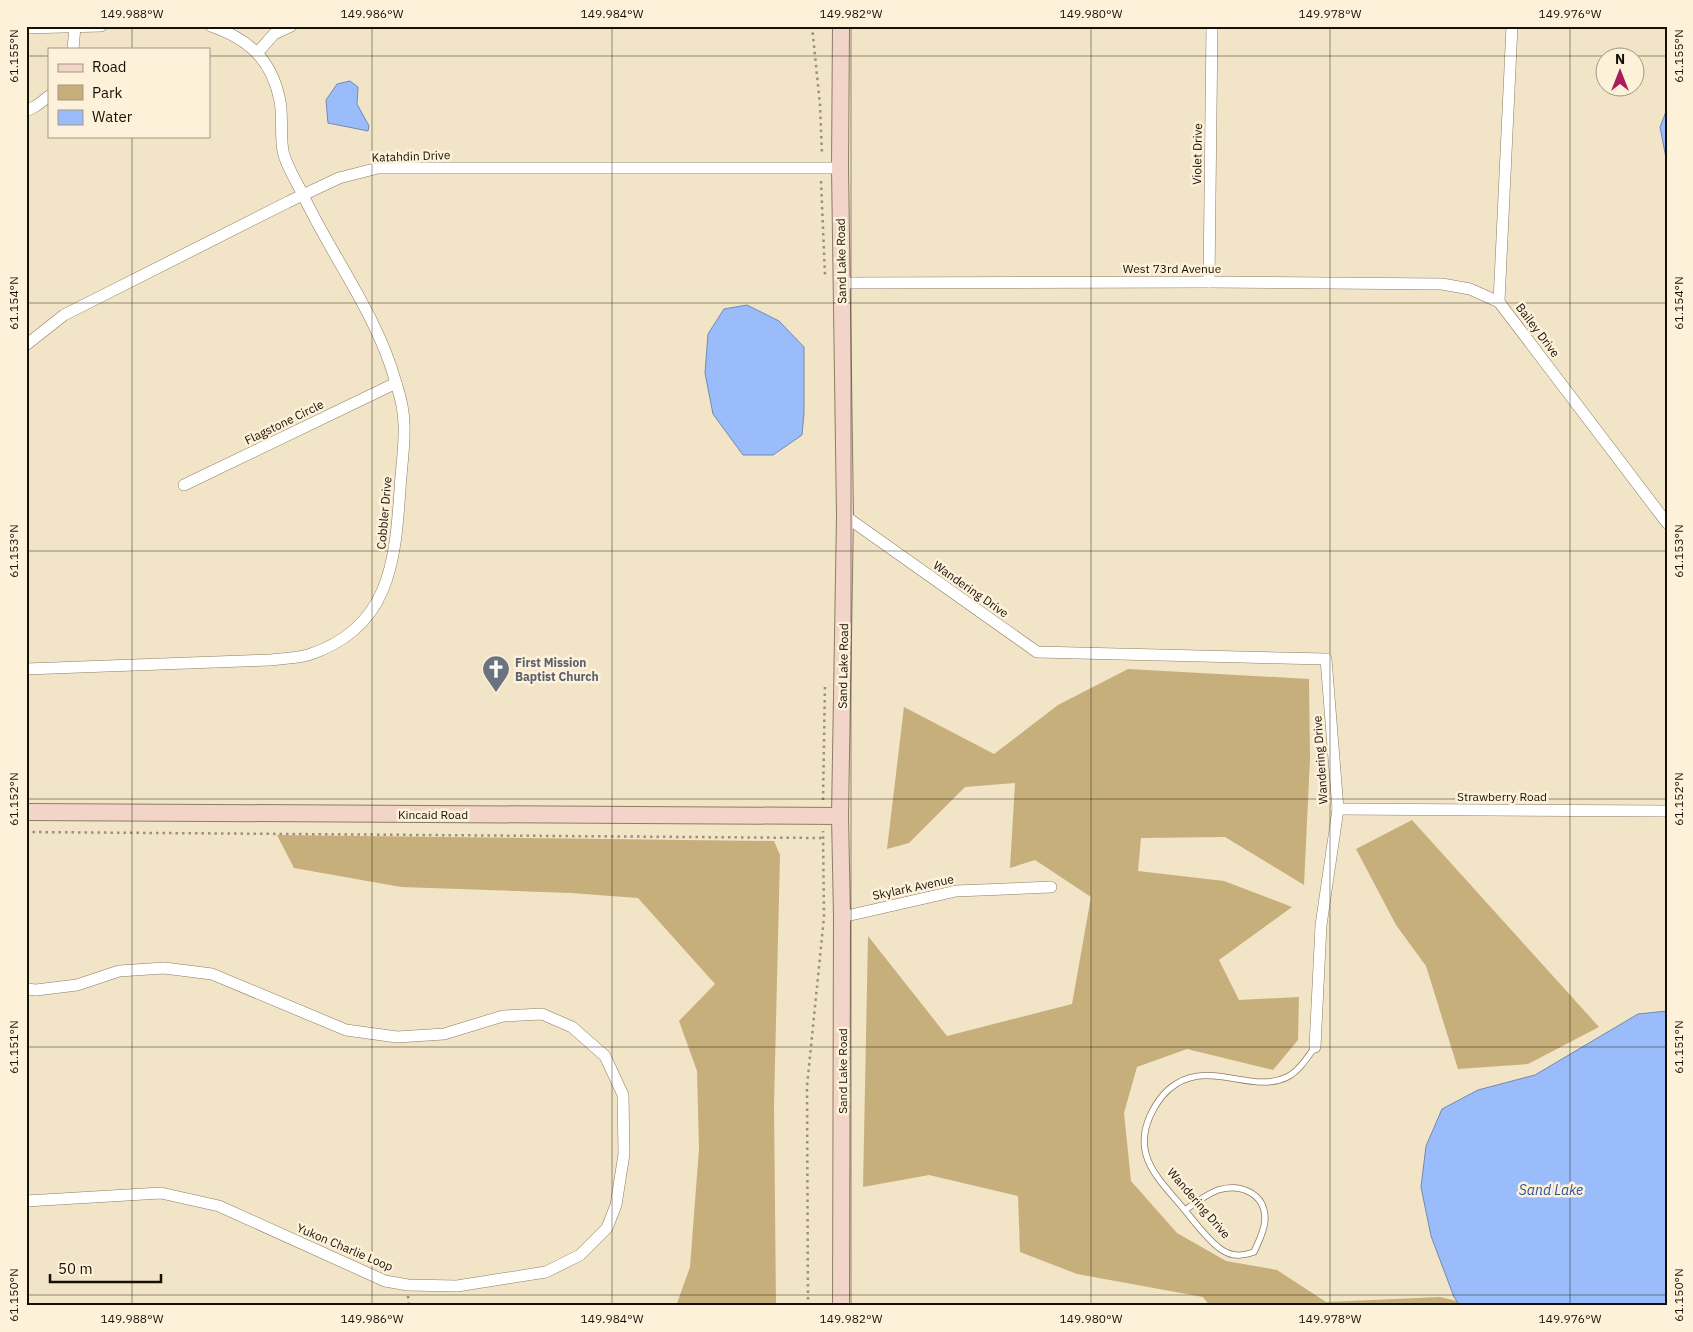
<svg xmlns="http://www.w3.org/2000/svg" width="1693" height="1332" font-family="'IBM Plex Sans',sans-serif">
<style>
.green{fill:#c7af7c}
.water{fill:#9abcfa;stroke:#7289b1}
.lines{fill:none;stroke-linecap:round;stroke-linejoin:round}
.lane-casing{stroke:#8b7e63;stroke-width:7}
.street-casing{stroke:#8b7e63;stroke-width:12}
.secondary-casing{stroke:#8b7e63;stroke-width:18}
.path{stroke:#9b907a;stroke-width:2.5;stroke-dasharray:2.5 4;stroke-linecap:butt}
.lane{stroke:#fff;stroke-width:5.5}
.street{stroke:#fff;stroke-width:11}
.secondary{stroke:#f3d4c8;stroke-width:16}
.ticks{fill:none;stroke:#161107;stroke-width:1;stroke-opacity:0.45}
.labels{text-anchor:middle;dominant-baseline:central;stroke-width:5;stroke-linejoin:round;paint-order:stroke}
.street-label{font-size:12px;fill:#161107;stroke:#fdf1da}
.worship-label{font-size:12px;font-weight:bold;fill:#5b616d;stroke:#fdf1da;text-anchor:start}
.water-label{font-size:14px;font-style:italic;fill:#2d519a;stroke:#fdf1da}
.neatline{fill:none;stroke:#161107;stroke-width:2}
.ticks-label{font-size:12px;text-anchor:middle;fill:#161107}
</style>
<rect width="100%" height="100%" fill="#f2e4c6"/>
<!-- green -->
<g class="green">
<path d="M1128,669L1309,679L1310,759L1304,885L1225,837L1141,838L1138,871L1224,881L1292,907L1219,960L1239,1000L1299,997L1298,1040L1273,1070L1187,1049L1137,1067L1124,1113L1131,1181L1177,1233L1226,1261L1277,1270L1326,1302L1440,1297L1457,1301L1460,1306H1210L1203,1297L1077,1274L1020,1252L1018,1196L929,1175L863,1187L868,936L947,1036L1072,1004L1091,897L1035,860L1010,868L1015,783L965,787L909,843L887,849L904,707L994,754L1058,705Z"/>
<path d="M1412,820L1599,1027L1528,1064L1458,1069L1426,966L1396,925L1356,849Z"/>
<path d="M277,835L774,841L780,855L774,1105L776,1306H676L690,1267L699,1149L697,1071L679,1021L715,984L638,898L571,893L401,887L294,868Z"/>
</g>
<!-- water -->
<g class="water">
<path d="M350,81L358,87L357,104L369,126L368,131L328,123L326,100L337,84Z"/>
<path d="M1667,109V163L1660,127Z"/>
<path d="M747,305L779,321L804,347V413L802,435L773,455H743L713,414L705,373L708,334L724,309Z"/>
<path d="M1667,1011V1306H1460L1454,1297L1431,1236L1421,1187L1426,1146L1442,1109L1478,1090L1535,1075L1638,1014Z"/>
</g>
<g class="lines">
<!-- lane casing -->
<g class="lane-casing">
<path id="lane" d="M1185,1210C1195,1203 1207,1194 1218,1190C1240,1183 1265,1193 1265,1219C1265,1230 1258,1243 1254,1252C1242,1256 1233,1257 1222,1250C1208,1241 1194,1221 1183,1208C1159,1179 1132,1156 1150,1116C1156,1103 1163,1092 1176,1084C1212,1061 1253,1094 1287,1077C1299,1071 1307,1058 1315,1047"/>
</g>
<!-- street casing -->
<g class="street-casing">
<g id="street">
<path d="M1512,26L1499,302L1667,523"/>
<path d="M26,28L101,26"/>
<path d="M73,49L75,27"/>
<path d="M258,52L274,34L291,26"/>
<path d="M26,111L36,106L49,96"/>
<path d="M1209,282L1212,26"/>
<path d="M842,283L1209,282L1442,284L1470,289L1499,302"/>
<path d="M26,345L64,315L288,202L339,178L378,168H840"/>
<path d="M184,485L396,383"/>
<path d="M845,516L1037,652L1326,659L1338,809L1321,925L1315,1047"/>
<path d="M26,669L270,660C282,659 296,658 308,655C389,629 395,564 400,490C401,469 405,446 404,425C404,411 400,395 396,383C377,314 332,257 302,193C296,181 285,163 283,151C280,134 283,117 280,101C272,60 249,39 211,26"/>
<path d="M1338,809L1667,811"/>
<path d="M842,917L956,891L1051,887"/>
<path d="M26,989L36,990L77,985L119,971L164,968L212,974L346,1030L397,1037L444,1034L503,1016L542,1014L572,1027L605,1056L623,1095L624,1154L616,1205L607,1228L580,1255L546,1272L457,1286L408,1285L385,1281L219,1206L161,1193L26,1201"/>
</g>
</g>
<!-- secondary casing -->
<g class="secondary-casing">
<g id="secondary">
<path d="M26,812L840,816"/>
<path d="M841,1306L842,917L840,816L845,516L840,168L841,26"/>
</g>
</g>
<!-- path -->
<g class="path">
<path d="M812,26L820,105L822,155"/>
<path d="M821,181L825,275"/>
<path d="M823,800L825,683"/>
<path d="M26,832L822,838"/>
<path d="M408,1296L409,1306"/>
<path d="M808,1306L807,1086L824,917L823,831"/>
</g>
<!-- lane -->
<use href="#lane" class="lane"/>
<!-- street -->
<use href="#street" class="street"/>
<!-- secondary -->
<use href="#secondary" class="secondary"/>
</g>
<!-- ticks -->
<path class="ticks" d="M132,26V49M372,26V1306M612,26V1306M851,26V1306M1091,26V1306M1330,26V1306M1570,26V1306M26,56H49M209,56H1667M132,136V1306M26,303H1667M26,551H1667M26,799H1667M26,1047H1667M26,1295H1667"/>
<!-- icons -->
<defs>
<g id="church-pin" transform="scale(1.4375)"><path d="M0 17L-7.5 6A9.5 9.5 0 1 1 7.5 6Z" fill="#6b7280" stroke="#fdf1da"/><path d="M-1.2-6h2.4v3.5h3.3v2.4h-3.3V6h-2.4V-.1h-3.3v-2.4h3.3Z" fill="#fff"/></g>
</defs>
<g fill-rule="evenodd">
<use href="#church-pin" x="496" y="669"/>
</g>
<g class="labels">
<!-- street labels -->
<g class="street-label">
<text transform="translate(1197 154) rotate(-89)">Violet Drive</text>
<text transform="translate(411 156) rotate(-2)">Katahdin Drive</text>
<text transform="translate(841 261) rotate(-91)">Sand Lake Road</text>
<text x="1172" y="268">West 73rd Avenue</text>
<text transform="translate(1538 330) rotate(53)">Bailey Drive</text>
<text transform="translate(284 422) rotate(-26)">Flagstone Circle</text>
<text transform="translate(384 513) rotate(-85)">Cobbler Drive</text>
<text transform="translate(971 589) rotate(35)">Wandering Drive</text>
<text transform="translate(843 666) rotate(-89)">Sand Lake Road</text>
<text transform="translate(1320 760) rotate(-94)">Wandering Drive</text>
<text x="1502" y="796">Strawberry Road</text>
<text x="433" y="814">Kincaid Road</text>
<text transform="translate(913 887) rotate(-12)">Skylark Avenue</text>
<text transform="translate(842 1071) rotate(-90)">Sand Lake Road</text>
<text transform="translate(1199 1203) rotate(49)">Wandering Drive</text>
<text transform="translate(345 1247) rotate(23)">Yukon Charlie Loop</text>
</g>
<!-- worship labels -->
<g class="worship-label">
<text x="515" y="662">First Mission<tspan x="515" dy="14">Baptist Church</tspan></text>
</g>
<!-- water labels -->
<g class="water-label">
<text x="1551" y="1190">Sand Lake</text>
</g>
</g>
<!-- border -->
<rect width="1693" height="1332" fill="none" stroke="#fdf1da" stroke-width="55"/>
<!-- legend -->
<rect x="48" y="48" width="162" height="90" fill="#fdf1da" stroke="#a19786"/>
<rect x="58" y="64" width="25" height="8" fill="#f3d4c8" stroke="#a19786"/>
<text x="92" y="72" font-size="15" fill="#161107">Road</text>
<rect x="58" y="85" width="25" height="15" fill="#c7af7c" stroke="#a19786"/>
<text x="92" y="98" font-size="15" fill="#161107">Park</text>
<rect x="58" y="110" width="25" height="15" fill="#9abcfa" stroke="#a19786"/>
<text x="92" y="122" font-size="15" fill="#161107">Water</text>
<!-- north arrow -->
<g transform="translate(1620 72)"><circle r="24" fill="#fdf1da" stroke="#a19786"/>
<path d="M0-4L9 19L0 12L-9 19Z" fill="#a91c5b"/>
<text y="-8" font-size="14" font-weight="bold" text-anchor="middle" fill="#161107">N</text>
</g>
<!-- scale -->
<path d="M50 1274v8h111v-8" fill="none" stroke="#161107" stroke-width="2.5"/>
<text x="58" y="1274" font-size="15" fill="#161107" stroke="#fdf1da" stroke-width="4" paint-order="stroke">50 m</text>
<rect x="28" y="28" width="1638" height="1276" class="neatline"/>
<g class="ticks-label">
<text x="132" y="18">149.988°W</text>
<text x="372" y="18">149.986°W</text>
<text x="612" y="18">149.984°W</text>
<text x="851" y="18">149.982°W</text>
<text x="1091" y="18">149.980°W</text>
<text x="1330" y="18">149.978°W</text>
<text x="1570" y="18">149.976°W</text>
<text transform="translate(14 56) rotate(-90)" y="4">61.155°N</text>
<text transform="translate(1679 56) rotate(-90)" y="4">61.155°N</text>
<text transform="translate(14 303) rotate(-90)" y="4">61.154°N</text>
<text transform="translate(1679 303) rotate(-90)" y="4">61.154°N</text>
<text transform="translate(14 551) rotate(-90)" y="4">61.153°N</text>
<text transform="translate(1679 551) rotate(-90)" y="4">61.153°N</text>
<text transform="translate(14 799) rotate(-90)" y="4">61.152°N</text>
<text transform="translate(1679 799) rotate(-90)" y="4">61.152°N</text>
<text transform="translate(14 1047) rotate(-90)" y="4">61.151°N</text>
<text transform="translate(1679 1047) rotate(-90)" y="4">61.151°N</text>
<text transform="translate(14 1295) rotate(-90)" y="4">61.150°N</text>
<text transform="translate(1679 1295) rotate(-90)" y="4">61.150°N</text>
<text x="132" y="1323">149.988°W</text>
<text x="372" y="1323">149.986°W</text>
<text x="612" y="1323">149.984°W</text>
<text x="851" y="1323">149.982°W</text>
<text x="1091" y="1323">149.980°W</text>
<text x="1330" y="1323">149.978°W</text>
<text x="1570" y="1323">149.976°W</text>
</g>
</svg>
